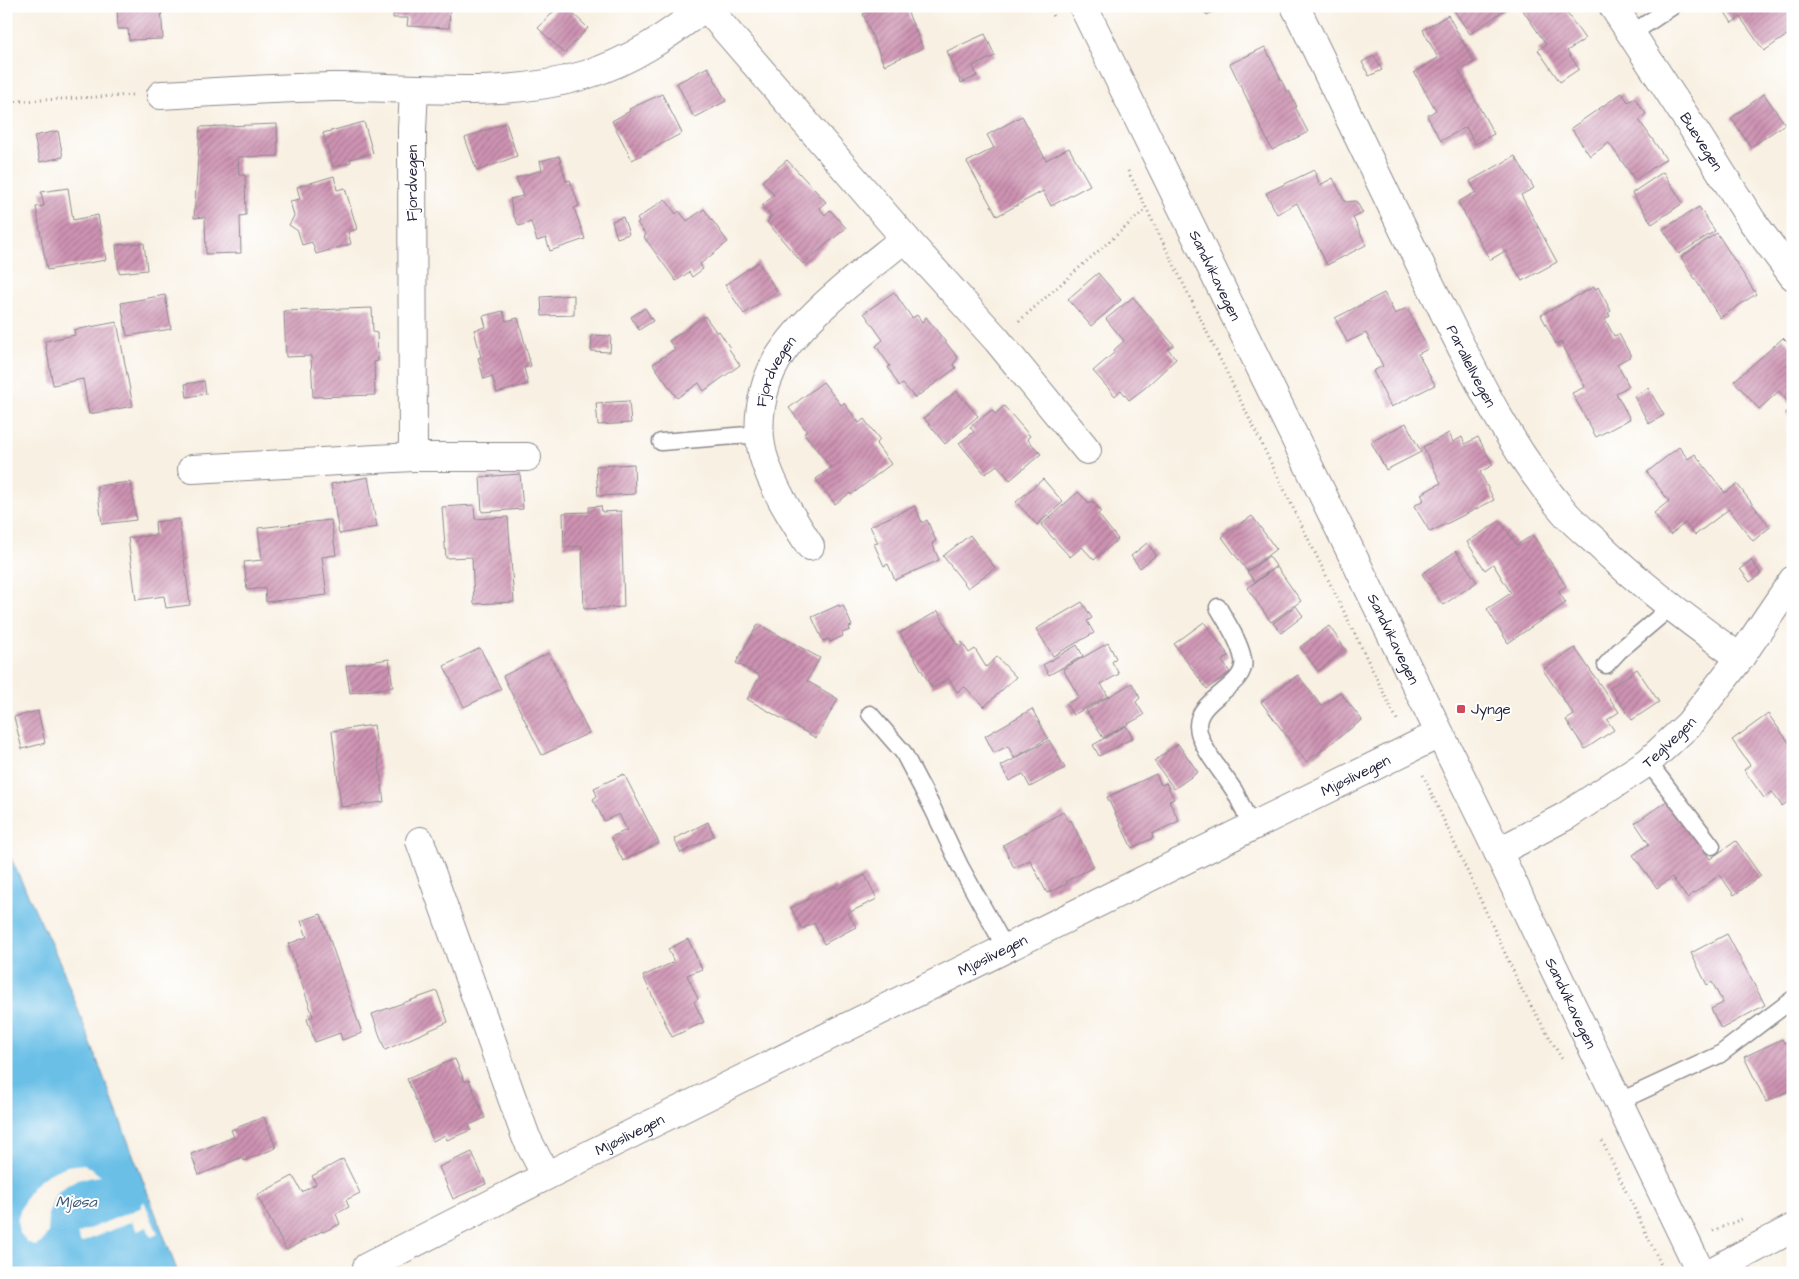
<svg xmlns="http://www.w3.org/2000/svg" width="1799" height="1279" font-family="'Architects Daughter',sans-serif">
<style>
.water{fill:#6bbfe7;stroke:#467091}
.pier{fill:#f8f0e2}
.building{fill:url(#building-hatch)}
.lines{fill:none;stroke-linecap:round;stroke-linejoin:round}
.lane-casing{stroke:#8d898e;stroke-width:19}
.street-casing{stroke:#8d898e;stroke-width:30}
.secondary-casing{stroke:#8d898e;stroke-width:30}
.path{stroke:#8d898e;stroke-width:3;stroke-dasharray:1 4;stroke-linecap:butt}
.lane{stroke:#fff;stroke-width:16}
.street{stroke:#fff;stroke-width:28}
.secondary{stroke:#fff;stroke-width:28}
.poi-dot{fill:#d1495b;stroke:#fff;stroke-width:2}
.labels{text-anchor:middle;dominant-baseline:central;stroke-width:4;stroke-linejoin:round;paint-order:stroke}
.street-label{font-size:15px;fill:#22223b;stroke:#fff}
.poi-label{font-size:15px;fill:#22223b;stroke:#fff;text-anchor:start}
.water-label{font-size:16px;font-style:italic;fill:#3c5977;stroke:#fff}
</style>
<defs>
<pattern id="building-hatch" width="6" height="6" patternUnits="userSpaceOnUse" patternTransform="scale(1.25)"><rect width="6" height="6" fill="#ce93b2"/><path d="M-1 1l2-2M0 6l6-6M5 7l2-2" fill="none" stroke="#a77892"/></pattern>
</defs>
<rect width="100%" height="100%" fill="#fff"/>
<filter id="ink" filterUnits="userSpaceOnUse"><feTurbulence type="fractalNoise" baseFrequency=".02" numOctaves="2"/><feDisplacementMap in="SourceGraphic" scale="10" xChannelSelector="R" yChannelSelector="G"/><feConvolveMatrix kernelMatrix="1 2 1 2 8 2 1 2 1" color-interpolation-filters="sRGB"/></filter>
<filter id="wash" filterUnits="userSpaceOnUse"><feTurbulence type="fractalNoise" baseFrequency=".0096" numOctaves="4" result="noise"/><feDisplacementMap in="SourceGraphic" scale="20" xChannelSelector="R" yChannelSelector="G"/><feGaussianBlur stdDeviation="1.12" result="paint"/><feColorMatrix in="noise" values="0 0 0 0 0 0 0 0 0 0 0 0 0 0 0 0 0 1.4 0 .05"/><feComposite in="paint" operator="in"/></filter>
<g filter="url(#wash)">
<rect width="100%" height="100%" fill="#f8f0e2"/>
<!-- water -->
<path class="water" d="M6,848L61,965L178,1273H6Z"/>
<!-- pier -->
<g class="pier">
<path d="M84,1164L101,1176L81,1179L70,1183L58,1192L52,1204L48,1215V1232L42,1242L36,1246L27,1242L19,1232L17,1220L23,1203L33,1186L48,1174L67,1166Z"/>
<path d="M144,1201L158,1234L151,1237L147,1227L137,1231L132,1221L81,1243L77,1234L140,1208Z"/>
</g>
<g id="blocks">
<!-- building -->
<g class="building">
<path d="M117,6H161L163,39L129,40L128,29H118Z"/>
<path d="M394,6H450L449,28L407,26L408,18H393Z"/>
<path d="M559,6H565L588,28L564,53L538,28Z"/>
<path d="M881,6H905L923,48L884,65L863,14Z"/>
<path d="M1203,6H1224L1207,15Z"/>
<path d="M1451,6H1504L1506,9L1470,34Z"/>
<path d="M1520,6H1570L1572,9L1567,13L1585,39L1567,51L1579,69L1560,82L1538,50L1546,44Z"/>
<path d="M1721,6H1793V31L1764,51L1740,17L1732,23Z"/>
<path d="M1448,15L1474,62L1459,71L1494,134L1475,144L1466,127L1441,141L1427,116L1436,110L1414,72L1438,58L1423,30Z"/>
<path d="M985,34L995,56L973,66L977,76L961,83L947,51Z"/>
<path d="M1265,47L1287,92L1289,91L1297,107H1295L1308,132L1272,150L1230,64Z"/>
<path d="M1374,56L1382,70L1369,76L1362,62Z"/>
<path d="M708,67L726,101L694,118L677,83Z"/>
<path d="M1622,93L1628,102L1635,98L1646,114L1639,120L1666,159L1635,180L1609,143L1590,156L1571,128Z"/>
<path d="M662,94L682,133L632,160L612,121L630,111L629,109Z"/>
<path d="M1764,94L1785,124L1751,147L1731,118Z"/>
<path d="M1022,116L1046,160L1069,148L1090,185L1051,206L1043,191L997,216L967,162L994,148L987,135Z"/>
<path d="M364,122L373,153L350,159L351,162L333,167L323,133Z"/>
<path d="M506,123L517,156L477,171L465,138Z"/>
<path d="M277,124L278,156L238,157L239,175H245L246,215L240,216L241,253L206,254L205,217L194,218L200,127Z"/>
<path d="M58,131L63,157L40,162L34,136Z"/>
<path d="M559,156L566,181L570,180L579,206L574,208L585,239L550,251L546,238L537,241L531,222L519,226L513,214L510,199L523,196L516,178L542,170L540,161Z"/>
<path d="M1515,156L1534,188L1521,195L1557,262L1522,281L1505,251L1490,260L1458,202L1476,192L1470,181Z"/>
<path d="M787,160L826,202L819,208L825,215L830,210L846,228L803,264L767,222L770,219L769,218L771,216L762,206L774,195L762,181Z"/>
<path d="M1314,170L1320,185L1333,178L1345,202L1356,201L1363,213L1353,218L1366,245L1327,265L1297,203L1277,214L1266,193Z"/>
<path d="M1663,172L1683,203L1652,224L1632,193Z"/>
<path d="M334,176L337,190L345,188L357,229L348,232L351,244L316,254L312,242L302,245L298,231L289,225L294,216L290,201L300,199L297,187Z"/>
<path d="M68,188L73,220L98,215L106,260L47,270L36,207L44,206L41,192Z"/>
<path d="M665,199L676,214L679,211L687,221L704,209L728,242L700,264L703,269L692,277L689,272L676,281L644,237L646,235L637,223L639,222L637,219Z"/>
<path d="M1699,207L1715,231L1679,254L1663,229Z"/>
<path d="M623,217L629,234L617,238L612,221Z"/>
<path d="M1717,233L1756,294L1720,318L1681,257Z"/>
<path d="M144,243L147,270L119,273L116,245Z"/>
<path d="M758,262L777,291L744,314L725,285Z"/>
<path d="M1098,273L1121,300L1091,326L1068,299Z"/>
<path d="M1594,287L1596,289L1598,287L1611,311L1608,313L1610,316L1605,319L1614,336L1619,334L1631,356L1617,364L1629,386L1616,393L1630,419L1596,437L1572,393L1585,387L1561,342L1556,344L1541,315Z"/>
<path d="M894,292L912,318L917,315L922,322L926,317L958,358L953,364L956,368L915,398L903,384L899,386L888,367L890,366L876,346L883,340L864,313Z"/>
<path d="M1384,293L1395,314L1407,308L1428,349L1418,354L1435,385L1391,407L1373,371L1383,366L1366,333L1347,342L1335,318Z"/>
<path d="M165,295L171,329L127,336L121,303Z"/>
<path d="M574,295V315L542,316L541,297Z"/>
<path d="M1133,297L1174,345L1168,349L1176,359L1145,388L1129,400L1121,390L1115,396L1093,371L1115,352L1114,350L1124,341L1106,319Z"/>
<path d="M372,308L373,332L377,333L378,361L374,362L375,395L313,397L311,356L286,357L284,311Z"/>
<path d="M645,308L653,321L639,330L631,317Z"/>
<path d="M503,311L506,321L518,318L531,366L524,368L528,384L497,393L492,376L484,379L478,358L481,357L474,330L486,327L483,316Z"/>
<path d="M705,316L717,333L719,331L730,348L729,349L740,365L704,391L699,383L677,398L653,364L675,349L669,341Z"/>
<path d="M117,322L133,406L89,414L83,379L53,385L45,341L75,335L74,330Z"/>
<path d="M592,335L611,336L610,352L591,351Z"/>
<path d="M1783,338L1793,348V420L1786,413L1792,407L1779,391L1759,409L1734,381Z"/>
<path d="M204,381L206,394L187,397L185,384Z"/>
<path d="M823,382L841,405L844,403L859,423L864,419L880,440L876,444L891,464L851,495L850,493L835,504L816,479L831,468L804,433L807,431L789,408Z"/>
<path d="M1648,388L1664,415L1649,424L1634,396Z"/>
<path d="M956,391L978,416L945,444L924,418Z"/>
<path d="M629,401L631,423L598,425L596,403Z"/>
<path d="M1004,406L1030,436L1027,439L1041,454L1010,480L997,465L985,474L959,443L974,432L970,427L992,410L995,414Z"/>
<path d="M1406,423L1421,452L1386,470L1371,442Z"/>
<path d="M1449,433L1453,442L1462,437L1465,444L1478,437L1493,465L1480,472L1494,500L1430,532L1414,506L1424,500L1421,494L1441,483L1423,447Z"/>
<path d="M1679,447L1688,459L1695,454L1725,493L1737,484L1770,527L1753,541L1729,509L1695,535L1685,523L1670,535L1654,513L1669,501L1647,472Z"/>
<path d="M634,464L635,494L598,496L596,466Z"/>
<path d="M520,474L523,509L482,512L480,477Z"/>
<path d="M368,477L377,527L339,534L331,484Z"/>
<path d="M1043,479L1063,502L1037,525L1016,502Z"/>
<path d="M131,482L136,520L102,524L97,486Z"/>
<path d="M1078,492L1089,503L1092,501L1101,511L1098,514L1118,539L1094,560L1082,547L1070,557L1041,525Z"/>
<path d="M474,505L475,519L508,517L514,602L474,604L472,557L446,558L442,507Z"/>
<path d="M601,506L602,512L621,511L624,607L584,609L582,546L564,547L563,513L589,512V507Z"/>
<path d="M915,506L922,523L927,520L936,541L932,543L939,560L895,580L888,564L884,566L874,544L878,543L870,526Z"/>
<path d="M1252,516L1276,549L1247,571L1222,537Z"/>
<path d="M179,519L190,605L166,608L164,596L136,600L128,538L156,535L155,522Z"/>
<path d="M331,520L336,555L322,557L327,595L266,602L265,588L247,590L244,562L262,560L258,528Z"/>
<path d="M1500,521L1517,545L1533,535L1566,586L1558,591L1566,603L1508,643L1487,609L1511,593L1493,564L1485,570L1467,542Z"/>
<path d="M970,535L995,568L968,588L943,556Z"/>
<path d="M1147,543L1156,555L1140,568L1131,556Z"/>
<path d="M1456,551L1477,582L1443,605L1422,574Z"/>
<path d="M1269,556L1276,566L1255,582L1247,572Z"/>
<path d="M1751,560L1761,574L1750,582L1740,569Z"/>
<path d="M1277,567L1301,601L1271,622L1247,588Z"/>
<path d="M1082,602L1092,618L1087,621L1094,633L1053,656L1036,629Z"/>
<path d="M839,605L840,607L843,605L852,626L849,627L850,630L842,633L843,636L830,642L829,639L823,641L812,617Z"/>
<path d="M1296,606L1303,616L1281,633L1273,623Z"/>
<path d="M938,611L957,645L962,642L969,653L975,649L986,667L997,657L1016,677L984,707L965,687L957,692L949,679L932,688L900,633Z"/>
<path d="M1204,622L1229,656L1222,661L1230,672L1207,689L1174,644Z"/>
<path d="M758,624L820,658L807,681L838,699L816,738L747,699L760,676L736,663Z"/>
<path d="M1329,626L1346,650L1318,671L1300,647Z"/>
<path d="M1108,643L1116,658L1112,662L1119,674L1101,684L1108,696L1073,715L1066,704L1079,697L1063,669Z"/>
<path d="M1077,645L1083,656L1049,675L1043,665Z"/>
<path d="M480,648L501,689L464,707L444,666Z"/>
<path d="M1575,648L1619,712L1607,720L1614,730L1585,749L1566,720L1574,715L1543,670Z"/>
<path d="M549,653L589,733L542,755L503,676Z"/>
<path d="M389,659L393,687L350,693L346,666Z"/>
<path d="M1637,669L1659,702L1632,720L1610,688Z"/>
<path d="M1298,675L1321,706L1340,692L1362,720L1306,762L1261,702Z"/>
<path d="M1132,683L1140,698L1136,702L1144,715L1103,738L1086,710Z"/>
<path d="M1032,709L1048,738L1014,758L1008,746L994,753L985,736Z"/>
<path d="M38,711L45,743L22,749L14,717Z"/>
<path d="M1768,714L1793,748V798L1782,806L1772,792L1764,798L1744,770L1750,765L1732,740Z"/>
<path d="M374,725L384,802L341,807L332,731Z"/>
<path d="M1126,726L1133,738L1099,756L1093,745Z"/>
<path d="M1049,740L1065,768L1030,787L1023,774L1009,781L1001,766Z"/>
<path d="M1178,744L1198,772L1174,789L1154,761Z"/>
<path d="M624,774L659,843L623,861L611,837L627,830L619,814L604,821L593,799L597,796L594,788Z"/>
<path d="M1156,774L1161,785L1166,783L1174,799L1169,801L1179,821L1152,834L1153,838L1132,848L1107,797Z"/>
<path d="M1668,800L1710,859L1736,841L1761,876L1734,895L1720,875L1687,898L1672,877L1657,888L1633,855L1649,844L1635,823Z"/>
<path d="M1063,812L1068,821L1071,820L1094,867L1066,881L1067,884L1047,893L1030,860L1014,868L1003,845Z"/>
<path d="M708,822L714,836L681,853L674,839Z"/>
<path d="M865,875L877,899L848,913L856,927L824,944L814,923L802,929L791,908L835,886L837,889Z"/>
<path d="M321,914L362,1033L342,1040L340,1033L315,1042L307,1019L313,1016L288,944L307,937L301,921Z"/>
<path d="M1727,934L1765,1005L1721,1029L1711,1009L1723,1003L1712,982L1707,985L1691,953Z"/>
<path d="M688,939L702,969L687,975L698,999L694,1002L704,1022L672,1037L643,976L674,962L668,949Z"/>
<path d="M437,991L448,1022L385,1050L372,1014Z"/>
<path d="M1793,1038V1089L1766,1102L1744,1057L1782,1039L1784,1043Z"/>
<path d="M455,1059L465,1082L469,1080L485,1118L469,1125L471,1130L447,1140L445,1135L433,1141L407,1079Z"/>
<path d="M264,1117L276,1148L244,1161L242,1157L199,1175L191,1154L234,1137L231,1130Z"/>
<path d="M472,1152L486,1184L453,1199L439,1167Z"/>
<path d="M343,1159L360,1193L346,1200L349,1207L336,1214L340,1224L323,1232L322,1231L286,1250L257,1195L293,1176L302,1192L316,1184L312,1176Z"/>
</g>
</g>
</g>
<g filter="url(#ink)">
<use href="#blocks" fill-opacity="0" stroke="#8d898e" stroke-width="1"/>
<g class="lines">
<!-- lane casing -->
<g class="lane-casing">
<g id="lane">
<path d="M1631,34L1673,6"/>
<path d="M661,442L760,434"/>
<path d="M1218,607C1227,623 1239,640 1243,659C1249,686 1197,698 1198,726C1199,747 1224,774 1235,792C1241,803 1246,815 1251,827"/>
<path d="M1606,665L1619,651L1671,607"/>
<path d="M870,714L903,752L933,809L960,866L1006,949"/>
<path d="M1648,762L1712,846"/>
<path d="M1618,1102L1719,1055L1793,999"/>
</g>
</g>
<!-- street casing -->
<g class="street-casing">
<g id="street">
<path id="s1" d="M1295,6C1344,105 1390,205 1440,304C1476,377 1512,452 1566,514C1575,524 1586,533 1596,542C1640,585 1690,621 1740,658"/>
<path id="s2" d="M1613,6L1700,139L1752,221L1793,276"/>
<path d="M706,7L905,238L997,340L1087,450"/>
<path d="M161,95C218,92 275,88 332,87C415,86 503,100 585,75C630,62 669,35 706,6"/>
<path d="M413,457L412,130L414,89"/>
<path d="M192,469L413,457H527"/>
<path id="s3" d="M810,546C792,518 772,487 763,455C755,425 761,387 777,360C804,315 865,271 905,238"/>
<path d="M420,841L526,1137L546,1176"/>
<path id="s4" d="M1498,852L1566,816L1648,762L1689,724L1740,658L1793,580"/>
<path id="s5" d="M367,1267L546,1176L1439,734"/>
<path d="M1709,1273L1793,1228"/>
</g>
</g>
<!-- secondary casing -->
<g class="secondary-casing">
<g id="secondary">
<path id="s6" d="M1083,6L1498,852L1701,1273"/>
</g>
</g>
<!-- path -->
<g class="path">
<path d="M1048,6L1053,17"/>
<path d="M6,102L133,95"/>
<path d="M1128,171L1398,722"/>
<path d="M1019,321L1146,209"/>
<path d="M1423,775L1522,990L1562,1059"/>
<path d="M1602,1141L1665,1273"/>
<path d="M1713,1231L1744,1218"/>
</g>
<!-- lane -->
<use href="#lane" class="lane"/>
<!-- street -->
<use href="#street" class="street"/>
<!-- secondary -->
<use href="#secondary" class="secondary"/>
</g>
</g>
<!-- markers -->
<rect class="poi-dot" x="1456" y="704" width="10" height="10" rx="2.5"/>
<g class="labels">
<!-- street labels -->
<g class="street-label">
<text stroke="none"><textPath href="#s2" startOffset="162">Buevegen</textPath></text>
<text transform="translate(412 183) rotate(-90)">Fjordvegen</text>
<text stroke="none"><textPath href="#s6" startOffset="300">Sandvikavegen</textPath></text>
<text stroke="none"><textPath href="#s1" startOffset="401">Parallellvegen</textPath></text>
<text stroke="none"><textPath href="#s3" startOffset="190">Fjordvegen</textPath></text>
<text stroke="none"><textPath href="#s6" startOffset="705">Sandvikavegen</textPath></text>
<text stroke="none"><textPath href="#s4" startOffset="204">Teglvegen</textPath></text>
<text stroke="none"><textPath href="#s5" startOffset="1104">Mjøslivegen</textPath></text>
<text stroke="none"><textPath href="#s5" startOffset="699">Mjøslivegen</textPath></text>
<text stroke="none"><textPath href="#s6" startOffset="1110">Sandvikavegen</textPath></text>
<text stroke="none"><textPath href="#s5" startOffset="294">Mjøslivegen</textPath></text>
</g>
<!-- poi labels -->
<g class="poi-label">
<text x="1471" y="709">Jynge</text>
</g>
<!-- water labels -->
<g class="water-label">
<text x="76" y="1202">Mjøsa</text>
</g>
</g>
<!-- margin -->
<rect width="1799" height="1279" fill="none" stroke="#fff" stroke-width="25"/>
</svg>
